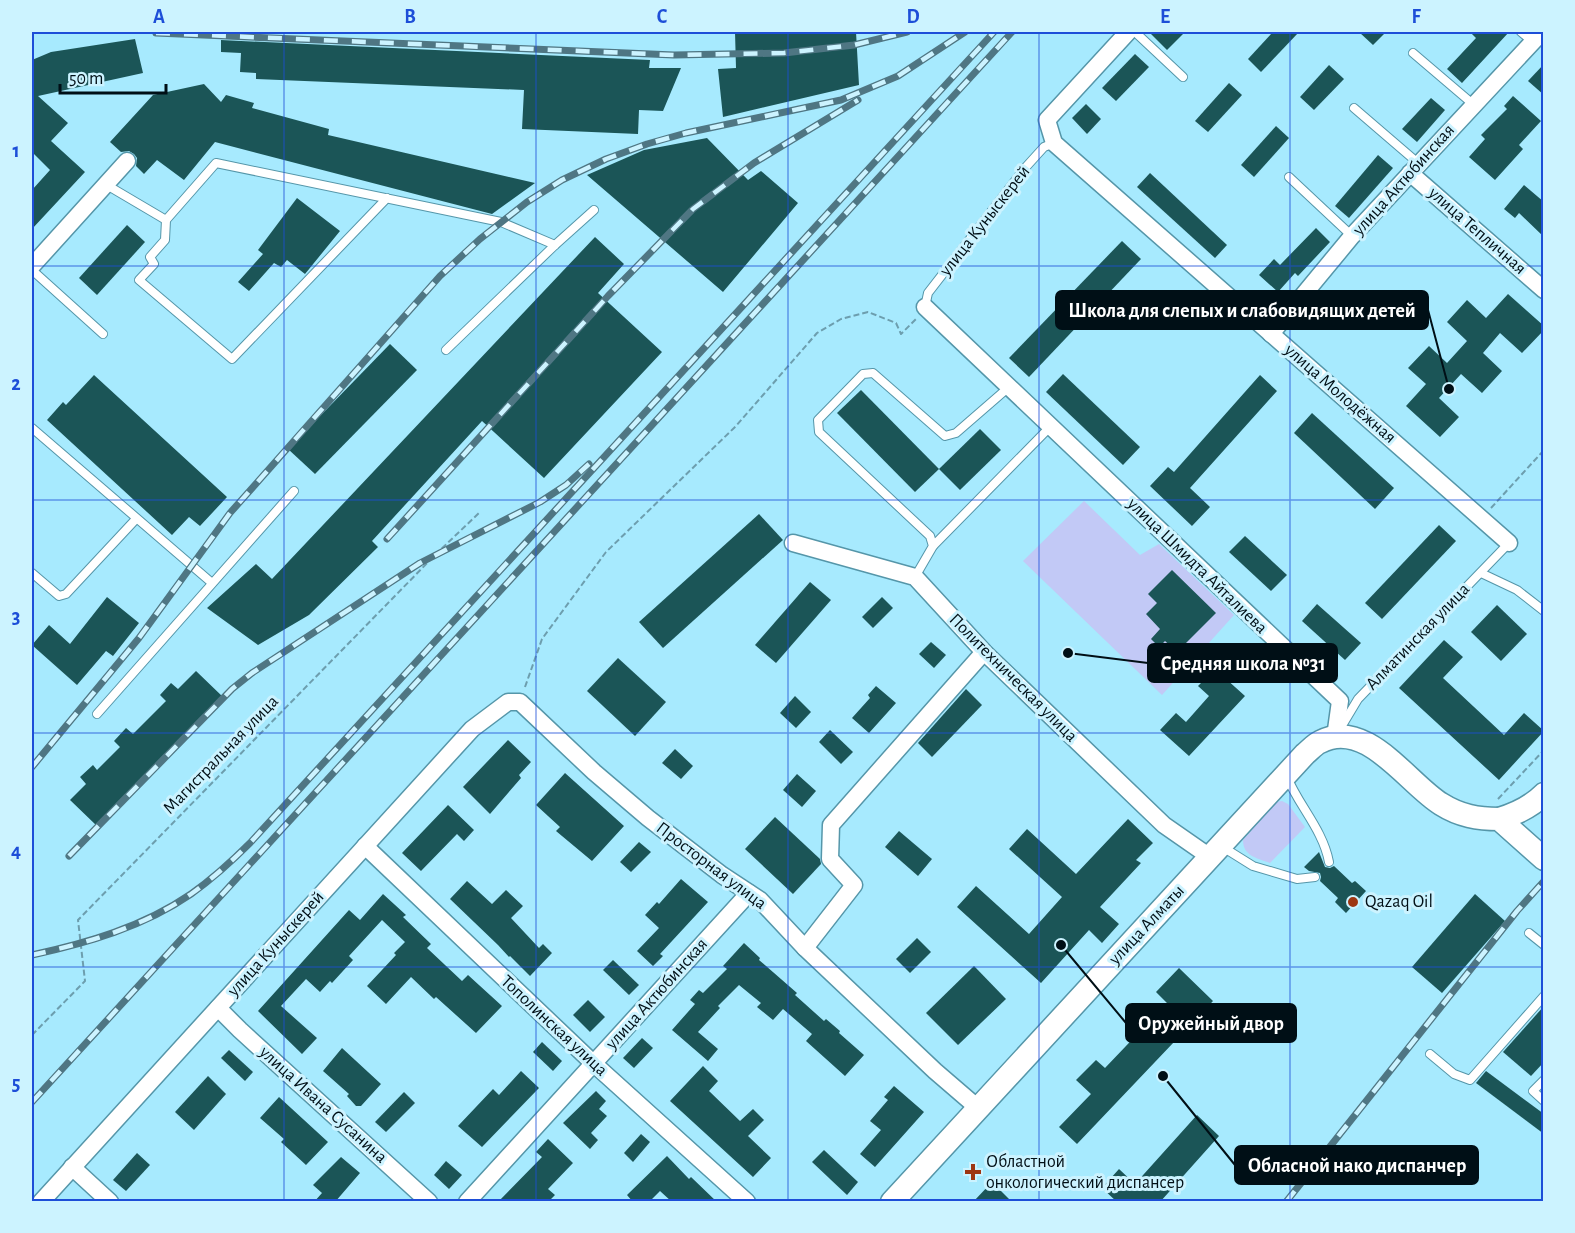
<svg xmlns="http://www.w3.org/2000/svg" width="1575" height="1233" font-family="'Alegreya Sans',sans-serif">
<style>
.green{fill:#c2c9f6}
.building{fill:#1b5557}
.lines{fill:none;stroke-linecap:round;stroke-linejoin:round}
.lane-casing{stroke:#5596a9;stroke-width:10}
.street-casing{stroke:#5596a9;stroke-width:19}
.secondary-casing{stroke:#5596a9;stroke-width:25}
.path{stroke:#6d9eae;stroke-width:2;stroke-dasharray:6 3;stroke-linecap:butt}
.lane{stroke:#fff;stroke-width:8}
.street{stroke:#fff;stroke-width:16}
.secondary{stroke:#fff;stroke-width:22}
.rail-casing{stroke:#4f7683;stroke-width:7}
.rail{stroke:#ccf3ff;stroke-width:4.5;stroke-dasharray:14;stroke-linecap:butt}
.grid{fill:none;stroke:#1d4ed8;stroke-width:1.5;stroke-opacity:0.55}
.poi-dot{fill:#9d3612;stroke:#ccf3ff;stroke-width:2}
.labels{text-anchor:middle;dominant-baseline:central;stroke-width:6;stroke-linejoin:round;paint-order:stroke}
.street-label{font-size:18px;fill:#000f16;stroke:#ccf3ff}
.poi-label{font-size:18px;fill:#000f16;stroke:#ccf3ff;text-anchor:start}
.leader{fill:none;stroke:#000f16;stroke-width:2}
.callout-dot{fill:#000f16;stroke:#ccf3ff;stroke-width:2}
.callout{fill:#000f16;stroke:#000f16;stroke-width:2}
.callout-label{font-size:20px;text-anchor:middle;font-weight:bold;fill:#fff}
.neatline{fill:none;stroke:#1d4ed8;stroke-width:2}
.grid-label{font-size:20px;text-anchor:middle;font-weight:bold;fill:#1d4ed8}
</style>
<rect width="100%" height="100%" fill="#a7eafe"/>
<!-- green -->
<g class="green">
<path d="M1084,501L1140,555L1159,544L1234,615L1162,695L1023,561Z"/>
<path d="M1282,801L1288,804L1305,827L1270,863C1257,858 1243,856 1243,840L1276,802Z"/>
</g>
<!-- building -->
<g class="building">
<path d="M735,32H856L859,85L723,117L718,69L736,68Z"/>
<path d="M1149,32H1185L1167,50Z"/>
<path d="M1273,32H1299L1261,72L1248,59Z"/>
<path d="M1359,32H1386L1373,45Z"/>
<path d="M1470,32H1509L1462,83L1447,69L1476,38Z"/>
<path d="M135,39L143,73L38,96L68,123L51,141L85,172L32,229V190L50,170L32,152V60L51,52Z"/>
<path d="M221,40L650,60L649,68H681L663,111L639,110L638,134L522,129L524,90L256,79V73L240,72L241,53L221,52Z"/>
<path d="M1135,54L1149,67L1116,101L1102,88Z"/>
<path d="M1544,64V95L1528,81Z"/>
<path d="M1329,65L1344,79L1314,110L1300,97Z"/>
<path d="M1229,83L1242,95L1208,132L1195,121Z"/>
<path d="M204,84L221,102L226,95L254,103L252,108L329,129L328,135L535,183L492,214L215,142L184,180L157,160L144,174L136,166L137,158L134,154L129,151L121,152L110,142L153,95Z"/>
<path d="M1513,96L1541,121L1519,145L1523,149L1495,180L1469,157L1485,139L1481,135L1507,109L1504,106Z"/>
<path d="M1431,98L1445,110L1417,142L1402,129Z"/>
<path d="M1086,104L1101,119L1087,134L1072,118Z"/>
<path d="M1276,126L1289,138L1254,177L1241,165Z"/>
<path d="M707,138L748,180L761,171L798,203L723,292L587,175L644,150Z"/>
<path d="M1378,155L1393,168L1349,218L1335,206Z"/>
<path d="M1150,173L1227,245L1215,258L1137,187Z"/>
<path d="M1524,185L1544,202V237L1519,213L1515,218L1504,209Z"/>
<path d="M297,198L340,231L305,274L287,260L281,267L274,263L249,291L238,282L263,254L258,250Z"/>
<path d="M127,225L145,242L97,295L79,278Z"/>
<path d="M1316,228L1330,242L1298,276L1295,273L1278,292L1259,275L1274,259L1280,265Z"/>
<path d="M595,237L624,264L598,293L662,352L544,478L482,421L372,541L378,547L309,615L258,645L207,608L256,564L272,579Z"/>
<path d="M1122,241L1141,259L1029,377L1009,358Z"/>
<path d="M1508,294L1544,326V330L1522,353L1500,333L1483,353L1502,371L1482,393L1461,374L1439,398L1459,417L1440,437L1406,406L1426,384L1408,368L1429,346L1447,363L1467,341L1447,322L1467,300L1486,318Z"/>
<path d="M390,344L417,370L315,474L288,449Z"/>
<path d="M1063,374L1140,447L1123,465L1046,392Z"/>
<path d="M94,375L227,497L200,526L189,517L172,535L47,420L63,402L66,405Z"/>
<path d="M1260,375L1277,391L1190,488L1210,507L1192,526L1150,486L1168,467L1174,472Z"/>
<path d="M861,390L939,469L915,492L837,413Z"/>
<path d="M1312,413L1394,488L1375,509L1294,433Z"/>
<path d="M980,429L1001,450L960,490L939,469Z"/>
<path d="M759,514L783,540L663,648L639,622Z"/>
<path d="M1439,525L1456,541L1382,619L1365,603Z"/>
<path d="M1245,536L1287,575L1271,591L1229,552Z"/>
<path d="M1172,570L1216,613L1177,652L1165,641L1159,647L1151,639L1160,629L1146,614L1157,603L1148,594Z"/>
<path d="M810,582L831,600L776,663L755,645Z"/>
<path d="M107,597L139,623L113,656L106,651L77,685L32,645L49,625L70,644Z"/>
<path d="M882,597L893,608L873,628L862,617Z"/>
<path d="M1317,604L1361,643L1345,660L1302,621Z"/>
<path d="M1497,605L1527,634L1501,661L1471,632Z"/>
<path d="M1444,640L1463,657L1443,678L1504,735L1524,713L1544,731L1499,780L1399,688Z"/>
<path d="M931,642L946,655L934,668L919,654Z"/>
<path d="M618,658L666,702L635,736L587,691Z"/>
<path d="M1215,669L1245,696L1189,756L1160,730L1176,713L1186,722L1209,696L1198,686Z"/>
<path d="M196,671L223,697L97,826L70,800L86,784L80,777L93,765L97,770L120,747L114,741L126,728L133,734L166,701L160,695L171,683L178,689Z"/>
<path d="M876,686L896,703L869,733L852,718L870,698L868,695Z"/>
<path d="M966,689L982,705L932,757L918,743Z"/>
<path d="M795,696L811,712L796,728L780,713Z"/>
<path d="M830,730L853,752L841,764L819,742Z"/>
<path d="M508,740L531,762L519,775L521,778L490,814L463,787Z"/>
<path d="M675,749L693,766L681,779L662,763Z"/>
<path d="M565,773L624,826L592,861L556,831L560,827L536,805Z"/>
<path d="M797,774L816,791L802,807L783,790Z"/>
<path d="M448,805L474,830L464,841L457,834L421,871L402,853Z"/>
<path d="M775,817L820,859L821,864L793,894L745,849Z"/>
<path d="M1128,819L1153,843L1136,860L1141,863L1100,907L1119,924L1102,943L1089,930L1041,983L957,907L976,886L1029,934L1062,897L1009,849L1027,829L1076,874Z"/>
<path d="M899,831L932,859L918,876L885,847Z"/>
<path d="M639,842L651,852L631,872L620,862Z"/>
<path d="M1319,852L1325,867L1330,868L1334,866L1352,883L1355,881L1366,891L1346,913L1335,902L1338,898L1320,881L1321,877L1320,873L1309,871L1304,867Z"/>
<path d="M681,879L708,902L660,954L663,956L653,966L637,951L659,928L645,915L657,902L659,904Z"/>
<path d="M467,881L492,904L506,890L523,906L511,918L539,948L543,944L552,953L530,976L510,956L509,957L498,945L450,899Z"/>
<path d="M383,894L406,915L403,917L431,944L427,948L462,981L468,975L502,1006L476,1033L436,997L434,999L411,977L386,1004L367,986L396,955L394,953L405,942L382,920L349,956L353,960L332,983L330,981L320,992L306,979L281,1006L317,1038L302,1054L258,1011L349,910L360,920Z"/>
<path d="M1475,894L1505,921L1442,993L1412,967Z"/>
<path d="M917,938L931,952L910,973L896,959Z"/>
<path d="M744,943L760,958L759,960L797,993L795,995L824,1021L826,1019L840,1031L839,1033L864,1055L845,1076L806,1041L812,1034L783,1009L773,1020L757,1007L761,1003L739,985L718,1006L720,1008L698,1032L718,1049L708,1061L672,1030L695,1004L690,1000L699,990L703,993L727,969L723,966Z"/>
<path d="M613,960L639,985L629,995L603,970Z"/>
<path d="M974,966L1006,999L958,1045L926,1013Z"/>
<path d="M1179,968L1213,1001L1077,1144L1059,1127L1091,1094L1076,1080L1096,1060L1105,1068L1167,1003L1156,992Z"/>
<path d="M588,1000L605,1017L590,1032L573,1015Z"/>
<path d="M1544,1006V1062L1531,1076L1503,1052Z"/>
<path d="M642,1038L653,1048L634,1068L623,1058Z"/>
<path d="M542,1042L562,1061L553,1071L533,1052Z"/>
<path d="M342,1048L381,1084L361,1106H356L347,1096L349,1094L323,1071Z"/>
<path d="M229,1050L253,1072L245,1081L221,1058Z"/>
<path d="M703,1066L718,1081L709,1091L740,1121L753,1109L764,1120L748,1136L771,1158L753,1177L670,1101Z"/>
<path d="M521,1071L539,1088L482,1147L458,1126L493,1089L499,1095Z"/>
<path d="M1486,1071L1544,1114V1134L1476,1083Z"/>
<path d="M208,1076L226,1094L194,1130L175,1112Z"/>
<path d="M894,1086L924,1112L875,1167L860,1154L881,1130L870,1121L888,1100L884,1097Z"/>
<path d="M596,1091L606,1101L599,1109L607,1116L591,1133L598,1140L590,1149L563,1123Z"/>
<path d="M404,1092L415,1103L386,1132L375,1122Z"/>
<path d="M279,1097L328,1142L306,1165L281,1142L284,1139L260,1118Z"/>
<path d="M1197,1115L1219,1136L1160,1202H1117L1102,1188L1119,1169L1135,1184Z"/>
<path d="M641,1134L650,1142L633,1162L624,1153Z"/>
<path d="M548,1139L573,1163L548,1189L555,1195L548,1202H498L542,1157L536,1152Z"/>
<path d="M824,1150L858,1182L847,1195L812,1162Z"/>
<path d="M137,1153L150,1165L126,1191L113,1180Z"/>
<path d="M667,1156L689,1179L691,1177L717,1202H672L660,1191L649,1202H633L627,1195Z"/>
<path d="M341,1157L360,1173L335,1202H314L322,1193L313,1185Z"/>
<path d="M446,1161L462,1175L449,1189L434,1175Z"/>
<path d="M992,1182L1012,1202H973Z"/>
</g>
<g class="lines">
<!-- lane casing -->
<g class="lane-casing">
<g id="lane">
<path d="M1135,32L1183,77"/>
<path d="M1521,32L1533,42"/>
<path d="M1413,53L1474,105"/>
<path d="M1354,108L1418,163"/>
<path d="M1289,177L1352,236"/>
<path d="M105,184L166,220"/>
<path d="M387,198L232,359L139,280L154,264L150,257L165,240L166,220L216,163L501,222L555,245"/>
<path d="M32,270L103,334"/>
<path d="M925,307L928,293L1025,168L1044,147L1054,143"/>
<path d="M446,350L555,245L594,210"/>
<path d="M32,428L212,583"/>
<path d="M933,546L1051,426"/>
<path d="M32,573L59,596L66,594L136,519"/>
<path d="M1481,573L1517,590L1544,611"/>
<path d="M915,577L933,546L930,536L819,432L818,420L863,374L873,373L945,436L956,433L1009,387"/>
<path d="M97,714L294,491"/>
<path d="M1340,729L1358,699L1509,543"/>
<path d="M1287,777C1299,806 1323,830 1329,862"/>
<path d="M1221,846L1253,866L1297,879L1315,877"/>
<path d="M1529,933L1544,945"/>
<path d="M1430,1054L1454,1074L1470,1080L1544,996"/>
<path d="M1544,1080L1533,1091L1544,1101"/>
</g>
</g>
<!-- street casing -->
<g class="street-casing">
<g id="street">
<path d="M1128,32L1047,120L1054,143L1509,543"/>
<path d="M1410,173L1544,290"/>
<path d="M32,266L127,161"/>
<path d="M925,307L1340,701L1335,737"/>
<path d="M1271,334L1352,236L1542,32"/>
<path d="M793,543L915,577L984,652L1164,825L1210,857"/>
<path d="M365,846L593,1063L747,1202"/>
<path d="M805,948L854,885L830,859L831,825L984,652"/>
<path d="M218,1008L240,1030L429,1202"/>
<path d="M72,1167L110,1202"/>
<path d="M41,1202L472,729L508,702H520L594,772L648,818L722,875L760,900L805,948L935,1071L978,1108"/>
<path d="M467,1202L749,893"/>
</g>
</g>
<!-- secondary casing -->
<g class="secondary-casing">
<g id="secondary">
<path d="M1499,819C1516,814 1531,807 1544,794"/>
<path d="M892,1202L1305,754C1310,750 1315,744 1320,742C1366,717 1408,784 1441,804C1460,816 1478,819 1499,819L1544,859"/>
</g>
</g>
<!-- path -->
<g class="path">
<path d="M1491,508L1544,450"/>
<path d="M525,687L542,639L606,552L736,426L817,333L841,319L868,312L896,323L901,334L916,319"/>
<path d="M1498,799L1544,750"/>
<path d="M32,1035L85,981L78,920L435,555L480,512"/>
</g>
<!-- lane -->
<use href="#lane" class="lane"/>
<!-- street -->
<use href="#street" class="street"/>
<!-- secondary -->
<use href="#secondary" class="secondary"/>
<!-- rail casing -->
<g class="rail-casing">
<g id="rail">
<path d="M156,33L674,55L784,53L854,45L907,32"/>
<path d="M387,539L608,296L693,209L754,163L858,100"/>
<path d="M32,767L139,638L230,513L440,276L480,239L527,202L562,180L606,159L647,144L686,133L841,100L898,76L965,32"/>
<path d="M69,856L232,689L252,673L420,563L540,502L566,485L589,464"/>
<path d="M32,955C87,943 143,927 191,894C212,879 231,862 250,843L994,32"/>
<path d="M32,1102L1012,32"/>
<path d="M1286,1202L1517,911L1544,881"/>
</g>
</g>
<!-- rail -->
<use href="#rail" class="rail"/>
</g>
<!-- grid -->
<path class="grid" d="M284,32V1202M536,32V1202M788,32V1202M1039,32V1202M1290,32V1202M32,266H1544M32,500H1544M32,733H1544M32,967H1544"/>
<!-- markers -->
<g class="poi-dot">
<circle cx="1353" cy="902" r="6"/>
<path d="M970 1163h6v6h6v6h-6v6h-6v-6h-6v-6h6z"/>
</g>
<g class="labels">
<!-- street labels -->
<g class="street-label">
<text transform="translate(1404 180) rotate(-48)">улица Актюбинская</text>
<text transform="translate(985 221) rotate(-52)">улица Куныскерей</text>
<text transform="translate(1477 231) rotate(41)">улица Тепличная</text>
<text transform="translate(1340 394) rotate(41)">улица Молодёжная</text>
<text transform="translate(1197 566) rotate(44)">улица Шмидта Айталиева</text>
<text transform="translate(1418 637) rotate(-46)">Алматинская улица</text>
<text transform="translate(1013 678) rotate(45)">Политехническая улица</text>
<text transform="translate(221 755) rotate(-46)">Магистральная улица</text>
<text transform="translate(711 866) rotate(37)">Просторная улица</text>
<text transform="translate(1147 925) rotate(-47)">улица Алматы</text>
<text transform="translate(276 944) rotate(-48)">улица Куныскерей</text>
<text transform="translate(657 994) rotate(-48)">улица Актюбинская</text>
<text transform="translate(554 1026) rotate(43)">Тополинская улица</text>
<text transform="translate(323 1105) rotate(42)">улица Ивана Сусанина</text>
</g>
<!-- poi labels -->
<g class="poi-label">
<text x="1365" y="902">Qazaq Oil</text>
<text x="986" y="1162">Областной<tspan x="986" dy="21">онкологический диспансер</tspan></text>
</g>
</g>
<!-- callouts -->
<path class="leader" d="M1449 389L1428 310M1068 653L1148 663M1061 945L1126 1023M1163 1076L1235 1165"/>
<g class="callout-dot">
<circle cx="1449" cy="389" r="6"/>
<circle cx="1068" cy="653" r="6"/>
<circle cx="1061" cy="945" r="6"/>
<circle cx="1163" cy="1076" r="6"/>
</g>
<g class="callout">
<rect x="1056" y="291" width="372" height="38" rx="6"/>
<rect x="1148" y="644" width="189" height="38" rx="6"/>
<rect x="1126" y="1004" width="170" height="38" rx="6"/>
<rect x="1235" y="1146" width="243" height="38" rx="6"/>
</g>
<g class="callout-label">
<text x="1242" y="317">Школа для слепых и слабовидящих детей</text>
<text x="1243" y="670">Средняя школа №31</text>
<text x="1211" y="1030">Оружейный двор</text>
<text x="1357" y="1172">Обласной нако диспанчер</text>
</g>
<!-- border -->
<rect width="1575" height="1233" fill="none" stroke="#ccf3ff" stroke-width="66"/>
<!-- scale -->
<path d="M60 84v9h106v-9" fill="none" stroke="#000f16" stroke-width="3"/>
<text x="69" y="84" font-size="18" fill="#000f16" stroke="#ccf3ff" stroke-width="4.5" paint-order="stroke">50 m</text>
<rect x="33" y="33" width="1509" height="1167" class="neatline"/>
<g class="grid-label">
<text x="159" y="23">A</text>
<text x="410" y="23">B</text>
<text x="662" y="23">C</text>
<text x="913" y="23">D</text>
<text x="1165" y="23">E</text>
<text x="1416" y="23">F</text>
<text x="16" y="157">1</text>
<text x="16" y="390">2</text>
<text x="16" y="623">3</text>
<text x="16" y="857">4</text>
<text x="16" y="1090">5</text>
</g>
</svg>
